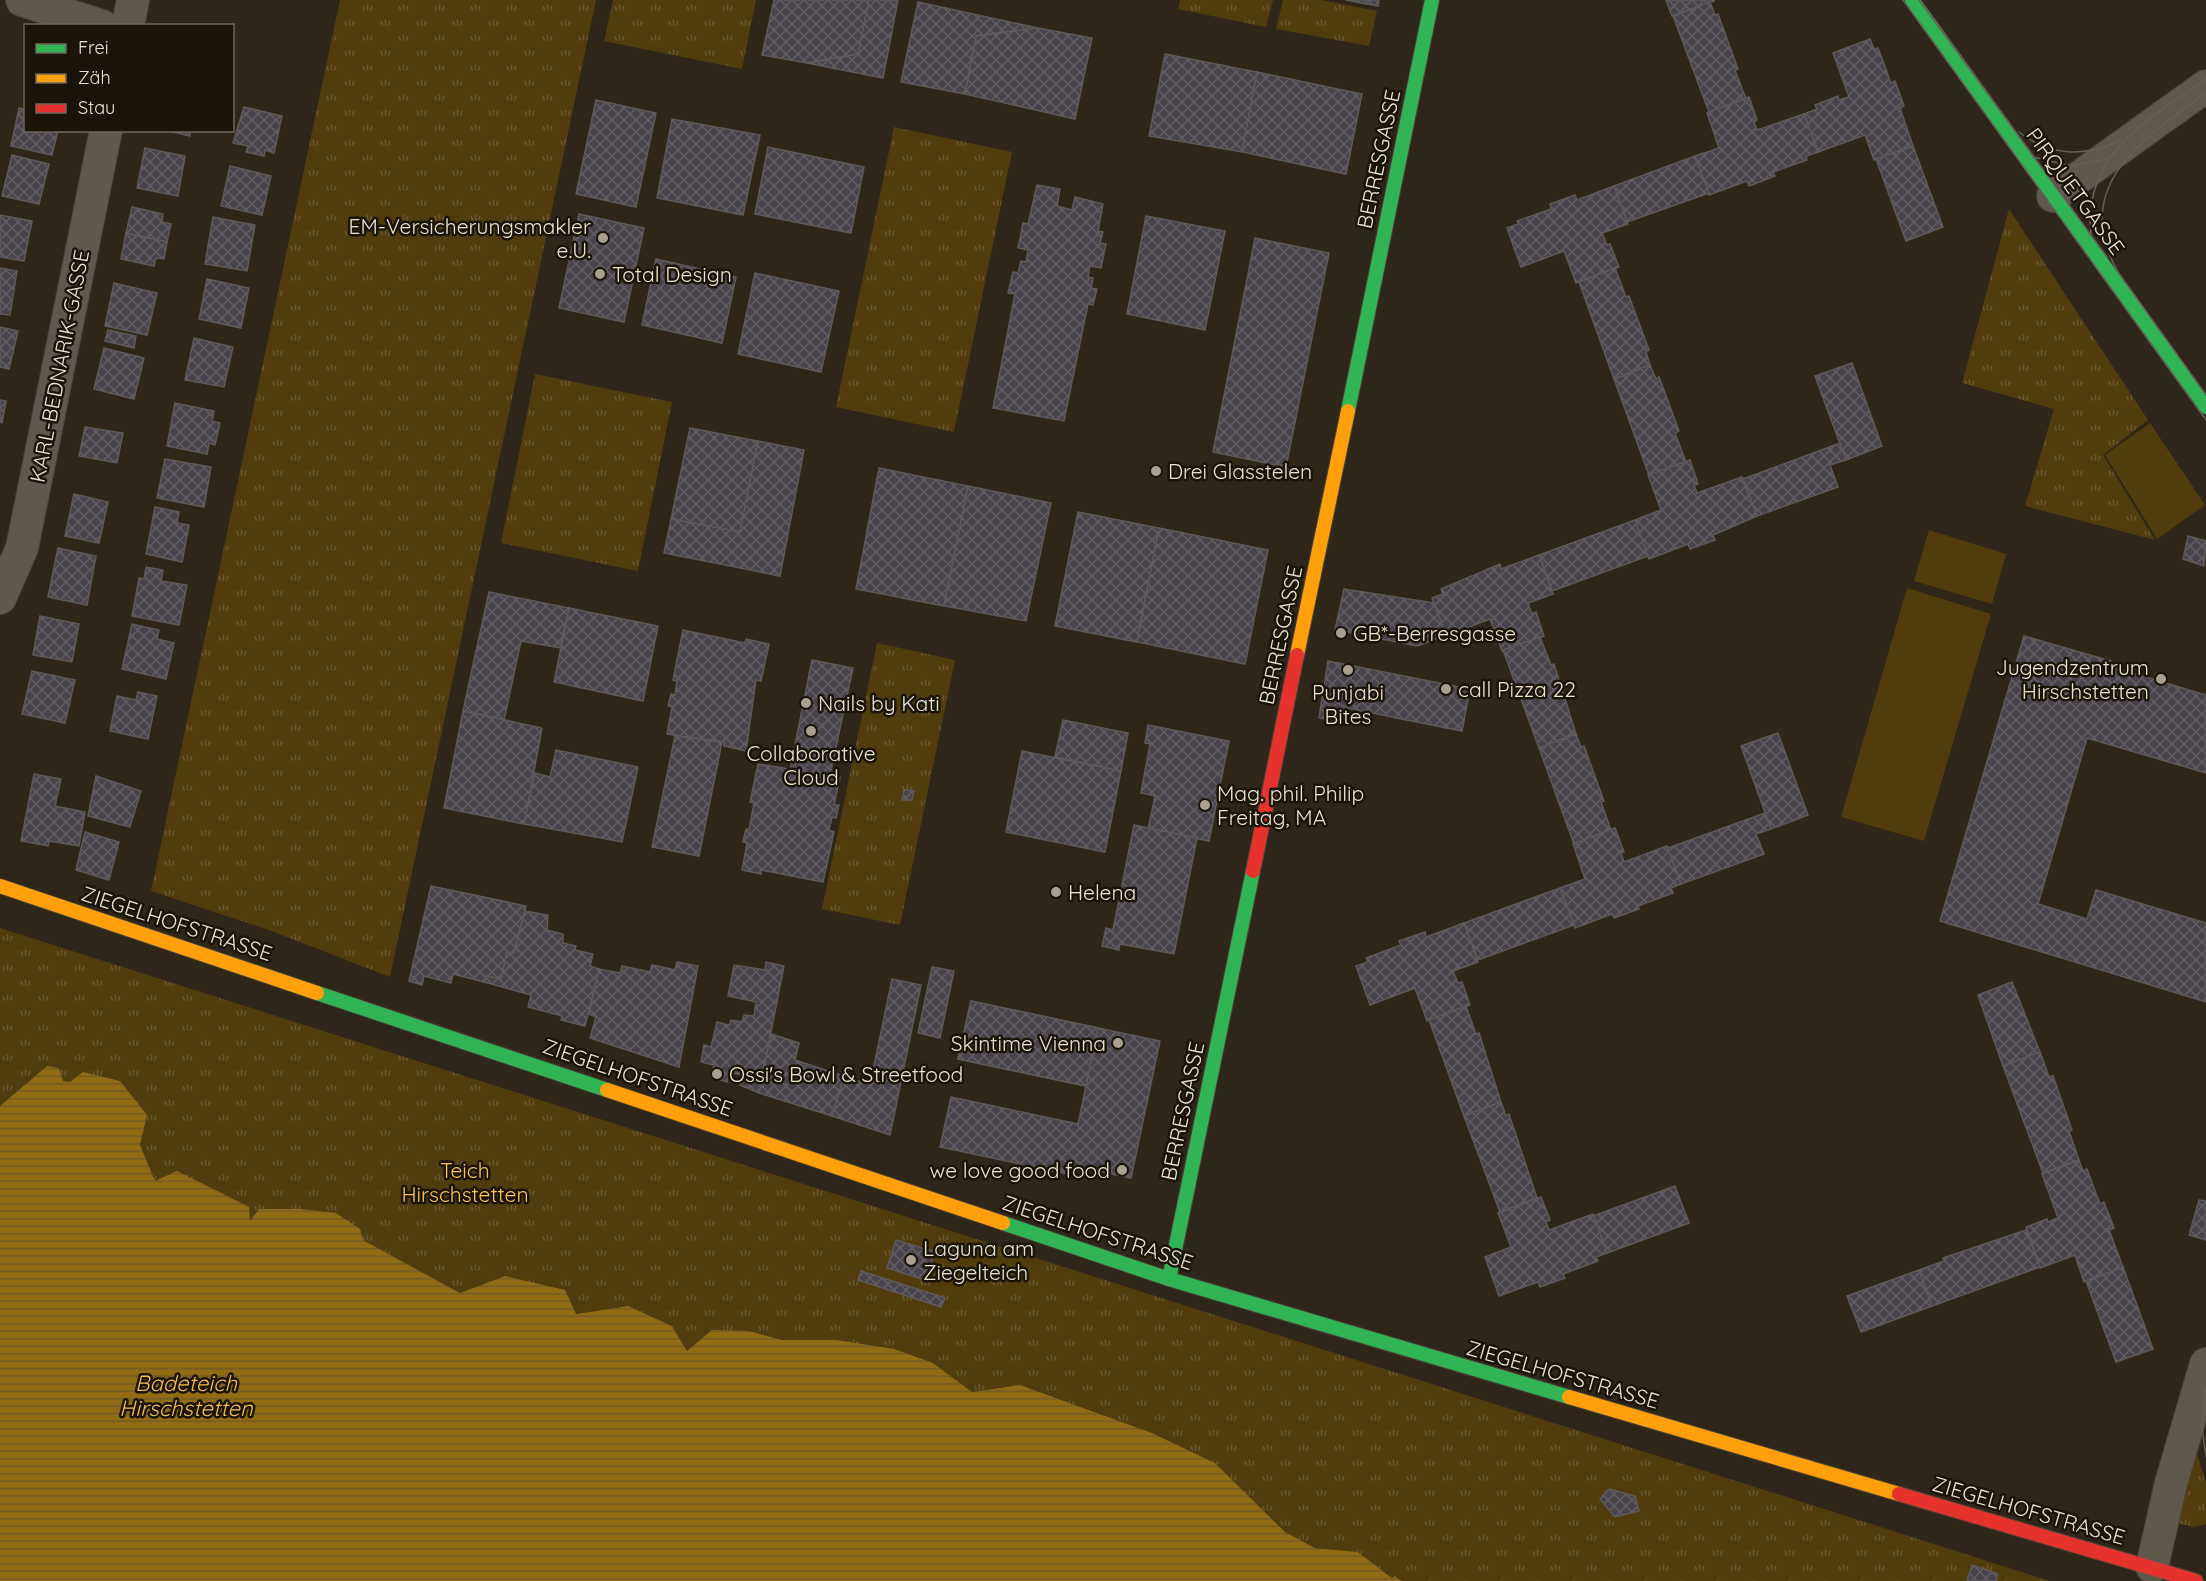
<svg xmlns="http://www.w3.org/2000/svg" width="2206" height="1581" font-family="Quicksand,sans-serif">
<style>
.grass{fill:url(#grass-tufts)}
.garden{fill:#513c0e}
.water{fill:url(#water-rules)}
.building{fill:url(#building-cross-hatch);stroke:#5d5a59;stroke-width:1.5}
.lines{fill:none;stroke-linecap:round;stroke-linejoin:round}
.street-casing{stroke:#4b4337;stroke-width:34}
.fast-casing{stroke:#4b4337;stroke-width:16}
.slow-casing{stroke:#4b4337;stroke-width:16}
.jam-casing{stroke:#4b4337;stroke-width:16}
.street{stroke:#5f584d;stroke-width:32}
.fast{stroke:#30b455;stroke-width:14}
.slow{stroke:#ff9f0a;stroke-width:14}
.jam{stroke:#e5322d;stroke-width:14}
.tram{stroke:#666155;stroke-width:1.5}
.poi-dot{fill:#a9a091;stroke:#1a1408;stroke-width:2}
.labels{text-anchor:middle;dominant-baseline:central;stroke-width:5;stroke-linejoin:round;paint-order:stroke}
.street-label{font-size:21px;fill:#ebe2d2;stroke:#1a1408}
.poi-label{font-size:21px;fill:#ebe2d2;stroke:#1a1408;text-anchor:start}
.park-label{font-size:21px;fill:#fec552;stroke:#1a1408}
.water-label{font-size:22px;font-style:italic;fill:#f7be4b;stroke:#1a1408}
</style>
<defs>
<pattern id="grass-tufts" width="24" height="20" patternUnits="userSpaceOnUse" patternTransform="scale(1.5)"><rect width="24" height="20" fill="#513c0e"/><path d="M3 7l-1-3M5 7V3M7 7l1-3M15 17l-1-3M17 17v-4M19 17l1-3" fill="none" stroke="#6a5830"/></pattern>
<pattern id="water-rules" width="6" height="5" patternUnits="userSpaceOnUse" patternTransform="scale(1.5)"><rect width="6" height="5" fill="#926c14"/><path d="M0 2.5h6" fill="none" stroke="#705a27"/></pattern>
<pattern id="building-cross-hatch" width="8" height="8" patternUnits="userSpaceOnUse" patternTransform="scale(1.5)"><rect width="8" height="8" fill="#48434b"/><path d="M0 0l8 8M0 8l8-8" fill="none" stroke="#635e64"/></pattern>
</defs>
<rect width="100%" height="100%" fill="#2e2618"/>
<!-- grass -->
<g class="grass">
<path d="M340,0H596L390,977L269,930L151,891Z"/>
<path d="M613,0H756L742,69L604,41Z"/>
<path d="M1180,0H1273L1266,27L1178,9Z"/>
<path d="M1283,0H1321L1377,11L1369,46L1276,29Z"/>
<path d="M894,127L1012,152L954,432L836,407Z"/>
<path d="M2009,209L2148,420L2103,455L2155,540L2025,506L2054,409L1962,383Z"/>
<path d="M535,374L672,402L638,571L501,543Z"/>
<path d="M877,643L955,660L900,925L822,909Z"/>
<path d="M0,928L2050,1581H1402L1396,1576L1392,1578L1358,1552L1315,1548L1285,1532L1215,1463L1152,1433L1020,1385L972,1392L933,1363L836,1340H782L749,1331L687,1351L672,1326L628,1306L575,1314L505,1276L460,1293L363,1240L250,1221L155,1181L140,1145L147,1115L62,1081L59,1068L47,1066L0,1106Z"/>
<path d="M2196,1450L2206,1484V1524L2194,1527L2173,1522Z"/>
</g>
<!-- garden -->
<g class="garden">
<path d="M2150,423L2205,505L2157,539L2105,455Z"/>
<path d="M1929,530L2006,554L1992,604L1914,581Z"/>
<path d="M1907,588L1991,614L1924,841L1841,817Z"/>
</g>
<!-- water -->
<path class="water" d="M47,1066L59,1068L63,1081L70,1082L83,1072L120,1081L147,1115L140,1145L155,1181L177,1171L249,1207L250,1221L259,1209H300L336,1213L360,1229L363,1240L460,1293L505,1276L565,1290L576,1314L628,1306L672,1326L687,1351L712,1330L749,1331L782,1340H836L894,1349L933,1363L972,1392L1020,1385L1152,1433L1215,1463L1285,1532L1315,1548L1358,1552L1392,1578L1395,1576L1402,1581H0V1106Z"/>
<!-- building -->
<g class="building">
<path d="M774,0H869L858,54L807,63L762,55Z"/>
<path d="M869,0H898L883,78L807,63L858,54Z"/>
<path d="M1346,0H1379L1378,6Z"/>
<path d="M1666,0H1714V1L1672,16Z"/>
<path d="M918,2L1038,28L976,36L965,94L901,82Z"/>
<path d="M1710,2L1715,15L1718,14L1738,69L1735,70L1746,99L1709,112L1673,16Z"/>
<path d="M1038,28L1092,38L1075,119L965,94L976,36Z"/>
<path d="M1870,39L1874,49L1878,48L1891,83L1895,81L1904,106L1900,108L1913,146L1874,160L1865,135L1818,152L1804,114L1817,109L1815,105L1838,96L1839,100L1849,97L1833,53Z"/>
<path d="M1165,54L1257,72L1242,152L1149,136Z"/>
<path d="M1257,72L1362,94L1346,174L1242,152Z"/>
<path d="M1749,97L1757,120L1754,122L1757,130L1804,114L1818,152L1806,156L1807,160L1773,172L1775,176L1749,186L1747,181L1709,195L1695,156L1719,148L1707,113Z"/>
<path d="M596,100L656,113L636,207L576,194Z"/>
<path d="M244,107L282,116L274,153L265,150L264,156L246,152L248,146L233,143Z"/>
<path d="M19,108L26,110V130H58L52,155L11,146Z"/>
<path d="M672,119L760,135L743,215L657,198Z"/>
<path d="M164,130H190V136Z"/>
<path d="M1913,146L1943,227L1906,241L1876,159Z"/>
<path d="M768,147L864,167L851,233L755,214Z"/>
<path d="M145,148L185,156L178,196L137,188Z"/>
<path d="M12,155L49,164L39,204L2,196Z"/>
<path d="M1695,156L1709,193L1627,222L1614,186Z"/>
<path d="M230,166L271,176L262,215L221,206Z"/>
<path d="M1037,185L1060,189L1057,206L1072,210L1075,197L1103,204L1098,231L1103,232L1100,243L1106,244L1101,268L1090,266L1088,277L1093,278L1091,288L1097,289L1093,305L1088,304L1064,421L993,408L1015,294L1008,293L1013,272L1018,273L1021,261L1026,262L1028,250L1018,248L1023,223L1028,224Z"/>
<path d="M1614,186L1628,224L1602,233L1607,245L1610,244L1619,267L1576,283L1564,251L1521,267L1507,228L1518,224L1517,221L1551,209L1550,204L1575,195L1577,200Z"/>
<path d="M132,207L163,214L162,222L171,224L167,242L126,233Z"/>
<path d="M579,214L644,228L624,322L559,308Z"/>
<path d="M0,215L32,221L24,261L0,257Z"/>
<path d="M1146,216L1225,231L1205,330L1127,314Z"/>
<path d="M213,217L255,225L247,271L205,264Z"/>
<path d="M126,233L167,242L164,259L156,258L154,266L121,259Z"/>
<path d="M1255,238L1329,253L1286,467L1213,452Z"/>
<path d="M656,259L736,277L722,343L642,325Z"/>
<path d="M0,268L17,271L10,315L0,314Z"/>
<path d="M1615,268L1626,297L1629,296L1649,350L1646,352L1650,365L1614,379L1579,282Z"/>
<path d="M755,273L839,291L821,372L738,354Z"/>
<path d="M207,279L249,288L241,328L199,319Z"/>
<path d="M114,283L157,293L147,335L105,326Z"/>
<path d="M0,327L18,331L9,369L0,367Z"/>
<path d="M108,330L136,336L134,348L105,341Z"/>
<path d="M194,338L233,347L224,387L185,380Z"/>
<path d="M104,348L144,358L134,399L94,389Z"/>
<path d="M1852,363L1882,446L1846,460L1815,376Z"/>
<path d="M1650,365L1656,379L1659,377L1679,431L1675,433L1686,462L1649,475L1614,379Z"/>
<path d="M0,400L6,401L2,423L0,422Z"/>
<path d="M175,403L214,411L212,421L220,423L215,445L209,443L207,454L167,446Z"/>
<path d="M85,427L123,433L117,463L79,456Z"/>
<path d="M690,428L758,441L740,532L671,519Z"/>
<path d="M758,441L804,450L780,576L664,553L671,519L740,532Z"/>
<path d="M1840,443L1846,460L1830,465L1838,487L1757,516L1743,479Z"/>
<path d="M165,459L211,467L204,507L157,498Z"/>
<path d="M1690,460L1698,484L1694,485L1697,493L1742,477L1757,516L1713,535L1715,540L1690,549L1688,544L1649,559L1635,520L1661,510L1648,475Z"/>
<path d="M879,468L968,486L944,606L856,589Z"/>
<path d="M968,486L1051,503L1026,621L944,606Z"/>
<path d="M74,494L108,502L99,543L65,536Z"/>
<path d="M155,507L179,512L177,523L189,525L182,562L146,554Z"/>
<path d="M1078,512L1159,528L1137,642L1055,626Z"/>
<path d="M1635,520L1648,556L1552,591L1539,555Z"/>
<path d="M1159,528L1268,550L1245,664L1137,642Z"/>
<path d="M2188,536L2206,541L2204,566L2183,559Z"/>
<path d="M58,548L96,556L87,605L48,597Z"/>
<path d="M1539,555L1553,594L1528,603L1532,614L1536,612L1544,636L1502,651L1490,619L1446,636L1432,598L1443,594L1441,589L1500,564L1501,569Z"/>
<path d="M146,567L163,570L161,581L187,585L179,625L132,616L139,578L144,579Z"/>
<path d="M1344,589L1434,603L1446,635L1417,646L1335,630Z"/>
<path d="M489,592L569,608L560,648L521,641L504,720L463,711Z"/>
<path d="M569,608L658,626L643,701L554,682Z"/>
<path d="M40,616L79,624L72,662L33,655Z"/>
<path d="M132,624L159,630L157,639L174,643L166,679L122,669Z"/>
<path d="M683,630L745,643L746,639L769,644L761,681L756,680L746,751L724,746V742L667,734L672,707L668,706L671,694L675,695L677,681L673,680Z"/>
<path d="M2024,636L2111,661L2109,666L2206,695V773L2087,738L2038,904L2087,919L2096,890L2206,923V1002L1940,921Z"/>
<path d="M1540,637L1551,665L1554,664L1576,734L1539,748L1503,650Z"/>
<path d="M812,660L853,668L830,775L790,770Z"/>
<path d="M1328,661L1470,689L1462,731L1347,708L1344,723L1319,718Z"/>
<path d="M32,671L75,680L65,723L22,714Z"/>
<path d="M138,692L157,696L148,739L110,731L117,696L136,700Z"/>
<path d="M463,711L542,728L524,824L444,808Z"/>
<path d="M1063,720L1128,733L1121,771L1055,757Z"/>
<path d="M1148,725L1229,741L1209,841L1148,829L1155,796L1141,793L1150,744L1145,743Z"/>
<path d="M1778,733L1808,815L1771,829L1741,746Z"/>
<path d="M1576,734L1581,747L1584,746L1604,801L1601,802L1611,830L1574,844L1539,748Z"/>
<path d="M675,736L722,742L699,856L652,847Z"/>
<path d="M556,750L638,767L622,842L524,824L535,773L550,777Z"/>
<path d="M1022,751L1121,771L1105,852L1006,832Z"/>
<path d="M758,764L840,777L834,805H839L836,818L832,817L829,830L834,832L823,882L761,870V874L742,870L747,843L743,842L746,829L749,830L754,803L750,802Z"/>
<path d="M34,774L61,779L55,806L85,812L79,846L49,841L48,846L21,841Z"/>
<path d="M96,776L141,791L130,827L88,816Z"/>
<path d="M904,790L914,791L912,800H902Z"/>
<path d="M1765,813L1771,829L1756,834L1764,854L1681,884L1668,848Z"/>
<path d="M1134,825L1197,838L1174,954L1120,944L1119,950L1102,946L1106,928L1113,930Z"/>
<path d="M1615,828L1624,852L1621,853L1624,862L1667,846L1681,884L1671,888L1673,893L1638,906L1639,909L1614,918L1612,914L1575,928L1560,888L1585,879L1573,844Z"/>
<path d="M85,832L119,842L109,880L76,870Z"/>
<path d="M431,886L526,906L514,953L507,952L501,979L485,976L484,982L453,974L451,983L424,976L422,985L409,981Z"/>
<path d="M1560,888L1574,925L1478,960L1464,923Z"/>
<path d="M525,911L548,915L547,930L563,934V943L576,946L575,950L593,954L590,966L599,969L585,1026L561,1020L562,1016L528,1007L531,995L484,982L485,976L501,979L507,952L514,953Z"/>
<path d="M1464,923L1478,962L1453,971L1458,983L1462,982L1470,1005L1427,1021L1415,988L1370,1005L1356,966L1368,962L1366,958L1401,945L1399,941L1425,932L1426,937Z"/>
<path d="M677,962L698,966L679,1067L590,1038L596,1017L589,1014L599,969L620,973L622,966L650,972L652,965L675,970Z"/>
<path d="M766,962L784,966L759,1093L740,1085L742,1075L729,1072L727,1082L711,1077L714,1065L701,1062L704,1045L711,1047L717,1022L729,1025L731,1020L742,1022L744,1015L754,1016L756,1002L728,996L734,965L765,970Z"/>
<path d="M932,967L954,971L940,1038L918,1033Z"/>
<path d="M892,979L921,985L890,1135L832,1116L844,1076L870,1085Z"/>
<path d="M2012,982L2040,1052L2003,1066L1978,995Z"/>
<path d="M971,1001L1160,1041L1131,1178L1070,1165L1068,1174L940,1147L951,1097L1078,1124L1086,1086L958,1059Z"/>
<path d="M971,1001L1098,1028L1086,1086L958,1059Z"/>
<path d="M1466,1006L1476,1034L1479,1033L1501,1102L1464,1116L1429,1020Z"/>
<path d="M771,1034L799,1043L795,1060L844,1076L832,1116L759,1093Z"/>
<path d="M2040,1052L2049,1077L2053,1076L2072,1130L2069,1131L2079,1160L2043,1173L2003,1066Z"/>
<path d="M1501,1102L1506,1116L1509,1114L1537,1198L1500,1212L1464,1116Z"/>
<path d="M2079,1160L2083,1171L2087,1169L2100,1204L2104,1202L2114,1228L2109,1230L2123,1267L2084,1282L2075,1255L2040,1268L2026,1227L2047,1219L2048,1222L2058,1218L2042,1174Z"/>
<path d="M1675,1186L1689,1223L1607,1253L1593,1216Z"/>
<path d="M1541,1197L1550,1220L1546,1222L1549,1230L1593,1214L1607,1253L1596,1257L1598,1261L1563,1274L1565,1278L1540,1287L1538,1282L1499,1296L1485,1257L1511,1247L1498,1213Z"/>
<path d="M2199,1200L2206,1201V1240L2189,1235Z"/>
<path d="M2026,1230L2040,1267L1932,1306L1919,1270L1944,1261L1943,1258Z"/>
<path d="M896,1240L935,1252L925,1280L887,1268Z"/>
<path d="M2123,1267L2153,1349L2116,1362L2086,1281Z"/>
<path d="M1919,1270L1932,1306L1861,1332L1847,1296Z"/>
<path d="M861,1271L945,1298L941,1307L858,1280Z"/>
<path d="M1609,1489L1635,1496L1639,1511L1615,1517L1600,1499Z"/>
<path d="M1972,1565L1998,1574L1996,1581H1967Z"/>
</g>
<g class="lines">
<!-- street casing -->
<g class="street-casing">
<g id="street">
<path d="M22,0L102,26"/>
<path d="M128,26L133,0"/>
<path d="M2053,196L2206,86"/>
<path d="M0,598L22,548L106,130"/>
<path d="M2152,1567L2171,1483L2206,1364"/>
</g>
</g>
<!-- fast casing -->
<g class="fast-casing">
<g id="fast">
<path d="M1912,0L2206,407"/>
<path d="M1348,411L1432,0"/>
<path d="M317,993L607,1090"/>
<path d="M1003,1223L1169,1279L1569,1397"/>
<path d="M1169,1279L1253,871"/>
</g>
</g>
<!-- slow casing -->
<g class="slow-casing">
<g id="slow">
<path d="M1297,655L1348,411"/>
<path d="M0,886L317,993"/>
<path d="M607,1090L1003,1223"/>
<path d="M1569,1397L1899,1494"/>
</g>
</g>
<!-- jam casing -->
<g class="jam-casing">
<g id="jam">
<path d="M1253,871L1297,655"/>
<path d="M1899,1494L2196,1581"/>
</g>
</g>
<!-- street -->
<use href="#street" class="street"/>
<!-- fast -->
<use href="#fast" class="fast"/>
<!-- slow -->
<use href="#slow" class="slow"/>
<!-- jam -->
<use href="#jam" class="jam"/>
<!-- tram -->
<g class="tram">
<path d="M1903,0L2206,420"/>
<path d="M1919,0L2107,257"/>
<path d="M2206,93C2145,137 2068,186 2118,272L2206,395"/>
<path d="M2019,132C2049,156 2087,158 2120,140"/>
<path d="M2033,157L2071,166L2111,158"/>
<path d="M2091,235C2082,153 2149,120 2206,79"/>
<path d="M2206,1386L2202,1428L2206,1456"/>
</g>
</g>
<!-- markers -->
<g class="poi-dot">
<circle cx="603" cy="238" r="6"/>
<circle cx="600" cy="274" r="6"/>
<circle cx="1156" cy="471" r="6"/>
<circle cx="1341" cy="633" r="6"/>
<circle cx="1348" cy="670" r="6"/>
<circle cx="2161" cy="679" r="6"/>
<circle cx="1446" cy="689" r="6"/>
<circle cx="806" cy="703" r="6"/>
<circle cx="811" cy="731" r="6"/>
<circle cx="1205" cy="805" r="6"/>
<circle cx="1056" cy="892" r="6"/>
<circle cx="1118" cy="1043" r="6"/>
<circle cx="717" cy="1074" r="6"/>
<circle cx="1122" cy="1170" r="6"/>
<circle cx="911" cy="1260" r="6"/>
</g>
<g class="labels">
<!-- street labels -->
<g class="street-label">
<text transform="translate(1378 159) rotate(-78)">BERRESGASSE</text>
<text transform="translate(2076 191) rotate(54)">PIRQUETGASSE</text>
<text transform="translate(59 366) rotate(-79)">KARL-BEDNARIK-GASSE</text>
<text transform="translate(1280 635) rotate(-78)">BERRESGASSE</text>
<text transform="translate(177 923) rotate(18)">ZIEGELHOFSTRASSE</text>
<text transform="translate(638 1077) rotate(19)">ZIEGELHOFSTRASSE</text>
<text transform="translate(1182 1111) rotate(-78)">BERRESGASSE</text>
<text transform="translate(1098 1232) rotate(18)">ZIEGELHOFSTRASSE</text>
<text transform="translate(1563 1374) rotate(16)">ZIEGELHOFSTRASSE</text>
<text transform="translate(2029 1510) rotate(16)">ZIEGELHOFSTRASSE</text>
</g>
<!-- poi labels -->
<g class="poi-label">
<text x="591" y="226" text-anchor="end">EM-Versicherungsmakler<tspan x="591" dy="24">e.U.</tspan></text>
<text x="612" y="274">Total Design</text>
<text x="1168" y="471">Drei Glasstelen</text>
<text x="1353" y="633">GB*-Berresgasse</text>
<text x="2149" y="667" text-anchor="end">Jugendzentrum<tspan x="2149" dy="24">Hirschstetten</tspan></text>
<text x="1458" y="689">call Pizza 22</text>
<text x="1348" y="692" text-anchor="middle">Punjabi<tspan x="1348" dy="24">Bites</tspan></text>
<text x="818" y="703">Nails by Kati</text>
<text x="811" y="753" text-anchor="middle">Collaborative<tspan x="811" dy="24">Cloud</tspan></text>
<text x="1217" y="793">Mag. phil. Philip<tspan x="1217" dy="24">Freitag, MA</tspan></text>
<text x="1068" y="892">Helena</text>
<text x="1106" y="1043" text-anchor="end">Skintime Vienna</text>
<text x="729" y="1074">Ossi's Bowl &amp; Streetfood</text>
<text x="1110" y="1170" text-anchor="end">we love good food</text>
<text x="923" y="1248">Laguna am<tspan x="923" dy="24">Ziegelteich</tspan></text>
</g>
<!-- park labels -->
<g class="park-label">
<text x="465" y="1170">Teich<tspan x="465" dy="24">Hirschstetten</tspan></text>
</g>
<!-- water labels -->
<g class="water-label">
<text x="186" y="1383">Badeteich<tspan x="186" dy="25">Hirschstetten</tspan></text>
</g>
</g>
<!-- legend -->
<rect x="24" y="24" width="210" height="108" fill="#1a1408" stroke="#6e6659" stroke-width="1.5"/>
<rect x="36" y="44" width="30" height="9" fill="#30b455" stroke="#6e6659" stroke-width="1.5"/>
<text x="78" y="54" font-size="18" fill="#ebe2d2">Frei</text>
<rect x="36" y="74" width="30" height="9" fill="#ff9f0a" stroke="#6e6659" stroke-width="1.5"/>
<text x="78" y="84" font-size="18" fill="#ebe2d2">Zäh</text>
<rect x="36" y="104" width="30" height="9" fill="#e5322d" stroke="#6e6659" stroke-width="1.5"/>
<text x="78" y="114" font-size="18" fill="#ebe2d2">Stau</text>
</svg>
